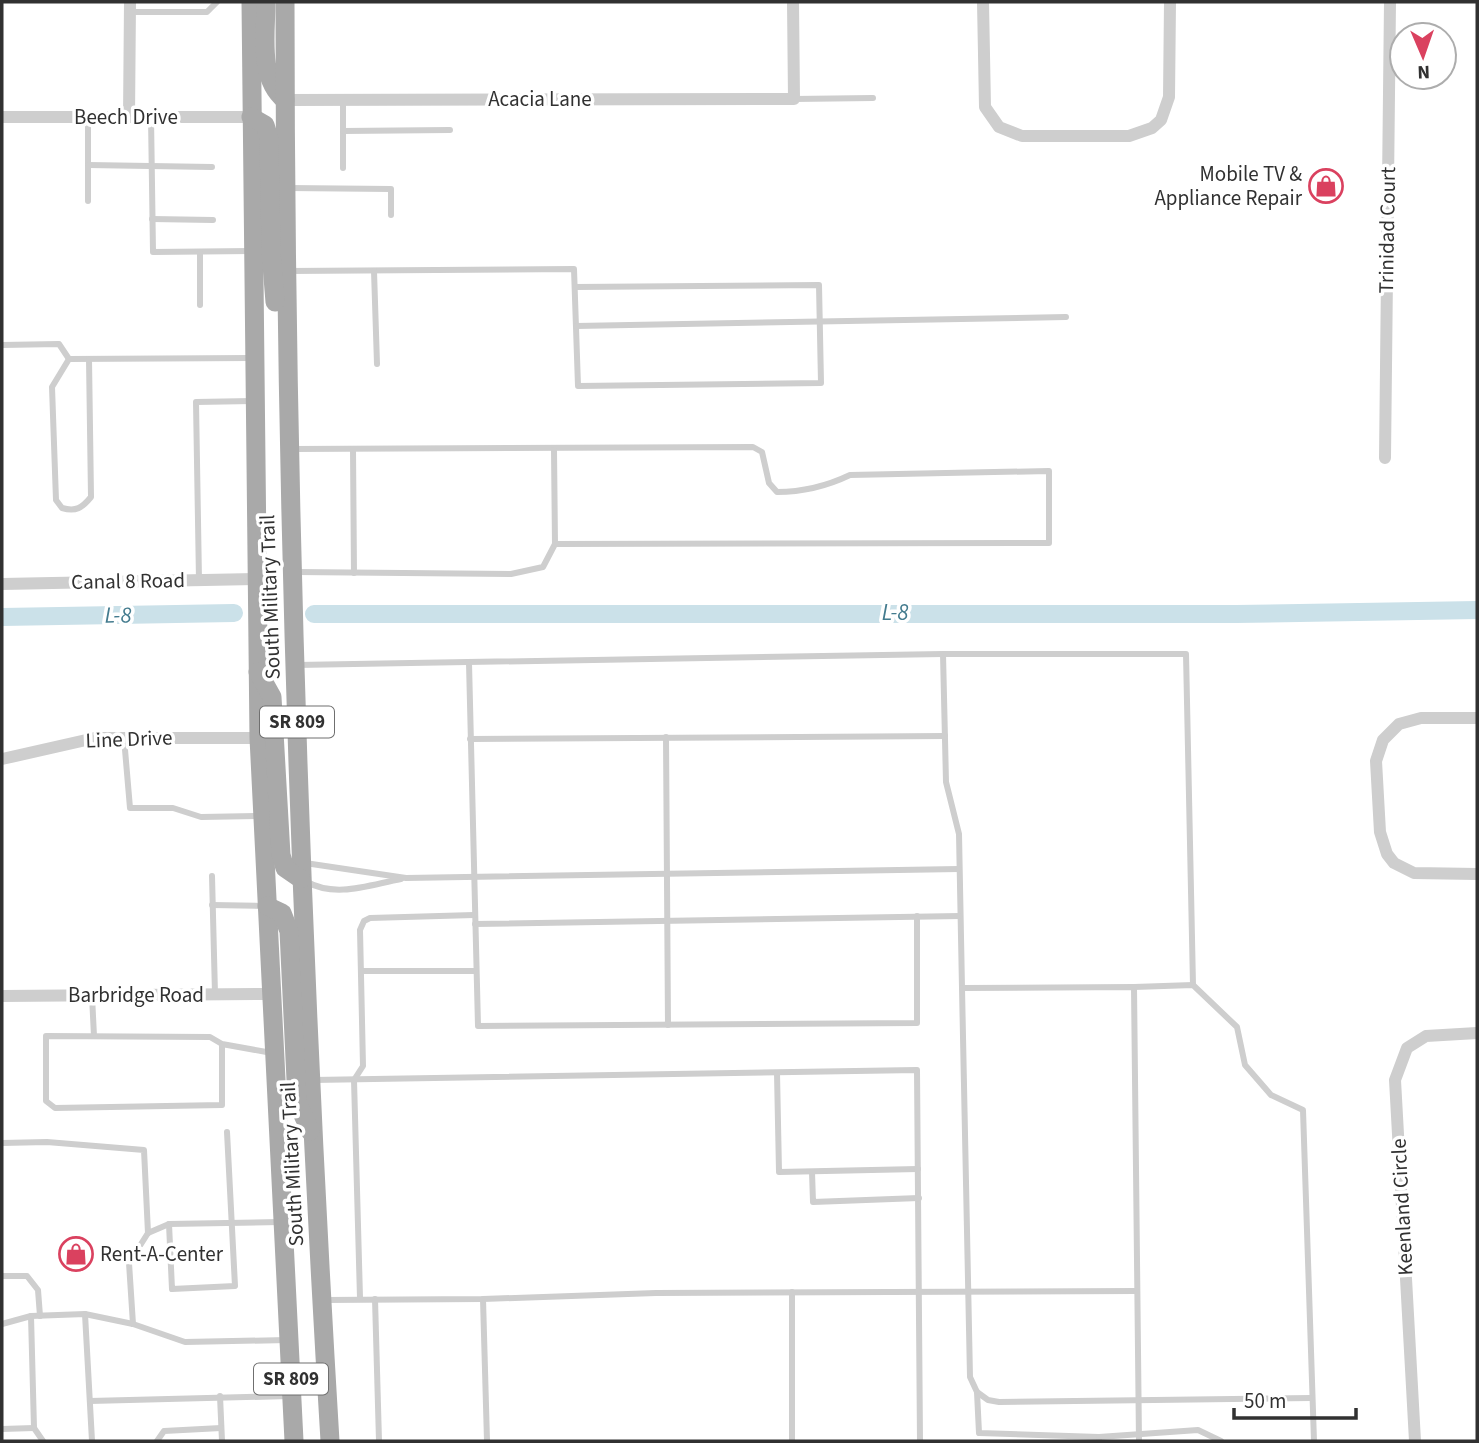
<svg xmlns="http://www.w3.org/2000/svg" width="1479" height="1443" font-family="'Source Sans 3',sans-serif">
<style>
.lines{fill:none;stroke-linecap:round;stroke-linejoin:round}
.canal{stroke:#cbe1e9;stroke-width:18}
.lane{stroke:#cecece;stroke-width:6}
.street{stroke:#cecece;stroke-width:12}
.primary{stroke:#a9a9a9;stroke-width:19}
.labels{text-anchor:middle;dominant-baseline:central;stroke-width:7;stroke-linejoin:round;paint-order:stroke}
.shield{fill:#fff;stroke:#6f6f6f;stroke-width:2}
.shield-label{font-size:19px;font-weight:bold;fill:#313131}
.street-label{font-size:21px;fill:#313131;stroke:#fff}
.poi-label{font-size:21px;fill:#313131;stroke:#fff;text-anchor:end}
.water-label{font-size:23px;font-style:italic;fill:#437b8e;stroke:#fff}
</style>
<rect width="100%" height="100%" fill="#fff"/>
<g class="lines">
<!-- canal -->
<g class="canal">
<path d="M314,614H1236L1477,610"/>
<path d="M2,617L234,613"/>
</g>
<!-- lane -->
<g class="lane">
<path d="M130,12H207L217,2"/>
<path d="M794,99L873,98"/>
<path d="M343,100V168"/>
<path d="M88,117V201"/>
<path d="M151,117L153,252L251,251"/>
<path d="M343,131L450,130"/>
<path d="M88,165L212,167"/>
<path d="M288,188L391,189V215"/>
<path d="M152,219L213,220"/>
<path d="M288,271L574,269L578,386L821,383L819,285L575,287"/>
<path d="M374,271L377,364"/>
<path d="M200,305V252"/>
<path d="M576,326L1066,317"/>
<path d="M2,345L59,344L69,359L251,358"/>
<path d="M69,359L52,387L56,500L62,508C76,512 82,508 91,497L89,359"/>
<path d="M293,449L753,447L762,452L769,483L777,492C802,492 827,486 850,475L1049,471V543L555,544L543,567L511,574L296,572"/>
<path d="M353,449L354,573"/>
<path d="M554,450L555,544"/>
<path d="M199,580L196,402L252,401"/>
<path d="M943,654L946,782L959,834L962,988L1134,987L1139,1441"/>
<path d="M469,663L478,1026L917,1023V916"/>
<path d="M297,665L943,654H1186L1193,985"/>
<path d="M666,737L668,1025"/>
<path d="M124,738L130,808H173L201,817L259,816"/>
<path d="M470,739L945,736"/>
<path d="M305,863L406,878L959,869"/>
<path d="M212,876L215,994"/>
<path d="M307,882C336,898 369,885 401,879"/>
<path d="M212,905L265,906"/>
<path d="M475,924L960,916"/>
<path d="M361,971H476"/>
<path d="M1134,987L1193,985L1237,1027L1245,1065L1271,1095L1303,1110L1314,1441"/>
<path d="M962,988L970,1377L977,1392L988,1400L999,1402L1311,1398"/>
<path d="M92,996L94,1036"/>
<path d="M222,1044V1105L55,1108L46,1101V1036L210,1037L222,1044L272,1053"/>
<path d="M777,1073L779,1172L918,1169"/>
<path d="M313,1080L917,1070L920,1441"/>
<path d="M2,1143L47,1142L144,1150L148,1233"/>
<path d="M812,1172L813,1202L919,1198"/>
<path d="M169,1224L172,1289L235,1286L227,1132"/>
<path d="M2,1276H27L38,1290L40,1316"/>
<path d="M792,1292V1441"/>
<path d="M360,1298L354,1080L363,1066L360,930L364,921L370,918L474,915"/>
<path d="M375,1299L379,1441"/>
<path d="M483,1299L487,1441"/>
<path d="M324,1300L483,1299L656,1293L1136,1291"/>
<path d="M85,1314L92,1441"/>
<path d="M31,1316L34,1428L43,1441"/>
<path d="M2,1324L31,1316L85,1314L133,1324L185,1342L287,1340"/>
<path d="M133,1324L129,1263L148,1233L169,1224L280,1222"/>
<path d="M977,1392L979,1433L1099,1437V1441"/>
<path d="M220,1396L222,1441"/>
<path d="M90,1401L289,1396"/>
<path d="M2,1429L34,1428"/>
<path d="M1099,1437L1198,1430L1221,1441"/>
<path d="M157,1441L164,1431L221,1428"/>
</g>
<!-- street -->
<g class="street">
<path d="M983,2L985,107L999,127L1022,136H1129L1152,128L1161,120L1169,97L1170,2"/>
<path d="M285,100L794,99L793,2"/>
<path d="M2,117H251"/>
<path d="M129,117L130,2"/>
<path d="M1385,458L1390,2"/>
<path d="M2,584L255,579"/>
<path d="M1477,718H1421L1399,724L1383,740L1376,761L1380,832L1387,854L1394,863L1414,873L1477,874"/>
<path d="M2,759L95,738H259"/>
<path d="M2,996L270,994"/>
<path d="M1415,1441L1395,1080L1407,1048L1426,1036L1477,1033"/>
</g>
<!-- primary -->
<g class="primary">
<path d="M251,2L259,738L294,1441"/>
<path d="M266,2C266,34 258,78 285,100"/>
<path d="M285,2C285,482 301,962 330,1441"/>
<path d="M251,117L265,125L269,138L271,253L275,302"/>
<path d="M258,672L272,697L281,855L285,868L301,879"/>
<path d="M267,906L282,913L289,931L297,1101L310,1131"/>
</g>
</g>
<!-- icons -->
<defs>
<g id="shop-ring" transform="scale(1.75)"><circle r="9.5" fill="#fff" stroke="#da415f" stroke-width="1.5"/><path d="M-5-2.5h2.3a2.7 3.5 0 0 1 5.4 0H5L5.5 6h-11ZM-1.5-2.5h3a1.5 2.3 0 0 0-3 0Z" fill="#da415f"/></g>
</defs>
<g fill-rule="evenodd">
<use href="#shop-ring" x="1326" y="186"/>
<use href="#shop-ring" x="76" y="1254"/>
</g>
<g class="labels">
<!-- shield labels -->
<g class="shield">
<rect x="260" y="706.5" width="74" height="31" rx="5"/>
<rect x="254" y="1363.5" width="74" height="31" rx="5"/>
</g>
<g class="shield-label">
<text x="297" y="722">SR 809</text>
<text x="291" y="1379">SR 809</text>
</g>
<!-- street labels -->
<g class="street-label">
<text x="540" y="99">Acacia Lane</text>
<text x="126" y="117">Beech Drive</text>
<text transform="translate(1387 230) rotate(-89)">Trinidad Court</text>
<text transform="translate(128 581) rotate(-1)">Canal 8 Road</text>
<text transform="translate(270 597) rotate(-92)">South Military Trail</text>
<text transform="translate(129 739) rotate(-2)">Line Drive</text>
<text x="136" y="995">Barbridge Road</text>
<text transform="translate(292 1164) rotate(-93)">South Military Trail</text>
<text transform="translate(1402 1207) rotate(-93)">Keenland Circle</text>
</g>
<!-- poi labels -->
<g class="poi-label">
<text x="1302" y="174">Mobile TV &amp;<tspan x="1302" dy="24">Appliance Repair</tspan></text>
<text x="100" y="1254" text-anchor="start">Rent-A-Center</text>
</g>
<!-- water labels -->
<g class="water-label">
<text x="895" y="612">L-8</text>
<text transform="translate(118 615) rotate(-1)">L-8</text>
</g>
</g>
<!-- border -->
<rect width="1479" height="1443" fill="none" stroke="#313131" stroke-width="7"/>
<!-- north arrow -->
<g transform="translate(1423 56) rotate(178)"><circle r="33" fill="#ffffff" stroke="#adadad" stroke-width="2"/>
<path d="M0-5L12 26L0 18L-12 26Z" fill="#da415f"/>
<text y="-10" font-size="19" font-weight="bold" text-anchor="middle" fill="#313131">N</text>
</g>
<!-- scale -->
<path d="M1234 1408v10h122v-10" fill="none" stroke="#313131" stroke-width="3.5"/>
<text x="1244" y="1408" font-size="21" fill="#313131" stroke="#ffffff" stroke-width="5" paint-order="stroke">50 m</text>
</svg>
